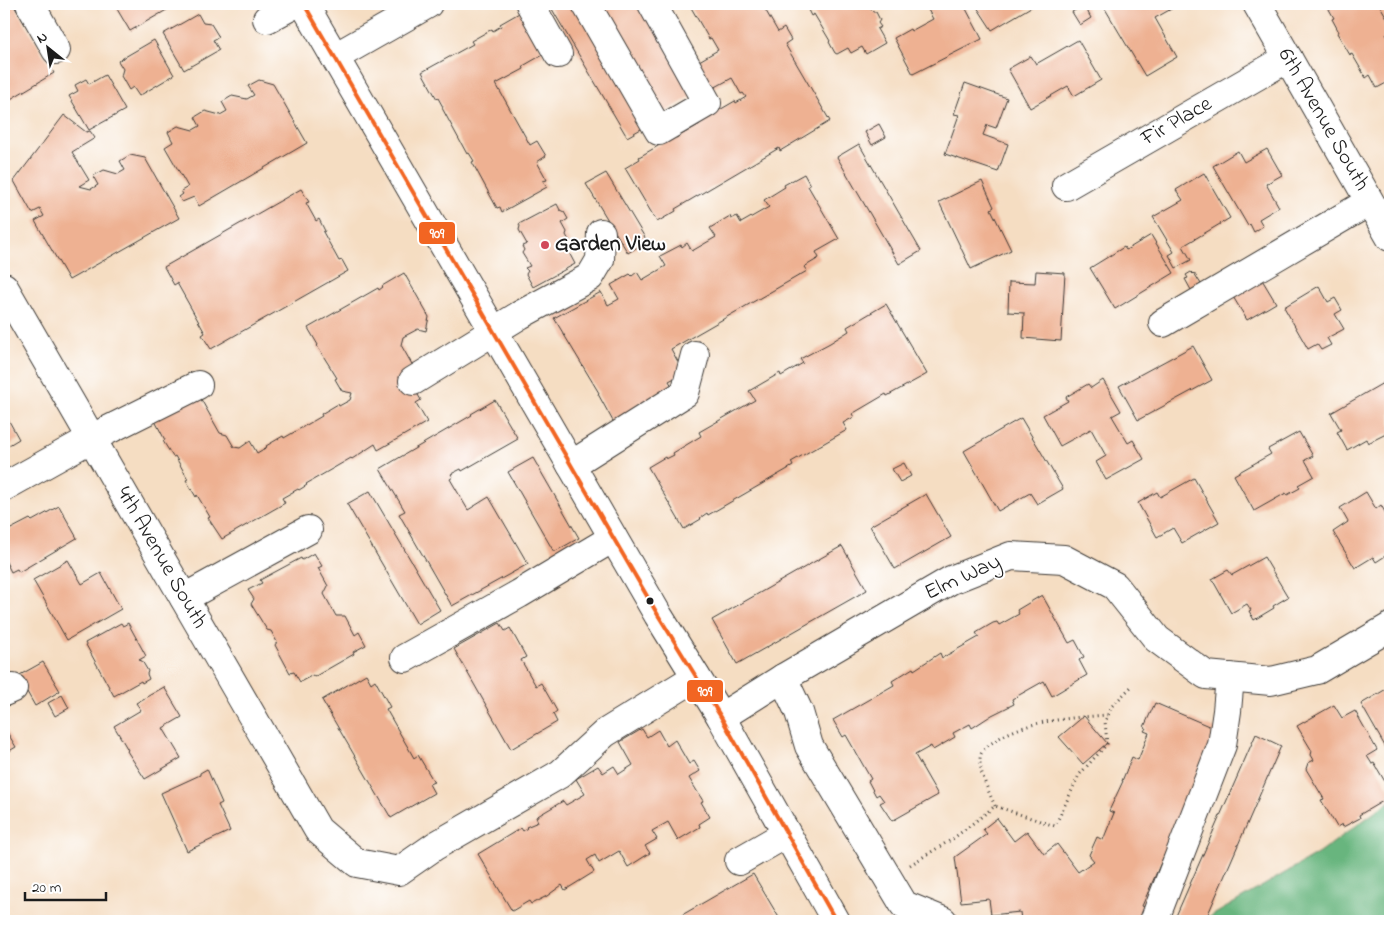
<svg xmlns="http://www.w3.org/2000/svg" width="1394" height="925" font-family="'Indie Flower',sans-serif">
<style>
.forest{fill:#68b57e;stroke:#42684d}
.building{fill:#eeb192}
.lines{fill:none;stroke-linecap:round;stroke-linejoin:round}
.minor-casing{stroke:#3d3935;stroke-width:30}
.major-casing{stroke:#3d3935;stroke-width:30}
.path{stroke:#3d3935;stroke-width:3;stroke-dasharray:1 4;stroke-linecap:butt}
.minor{stroke:#fff;stroke-width:28}
.major{stroke:#fff;stroke-width:28}
.bus-1-casing{stroke:#fff;stroke-width:8}
.bus-1{stroke:#f26522;stroke-width:4}
.poi-dot{fill:#d1495b;stroke:#fff;stroke-width:2}
.bus-dot{fill:#1c1c1c;stroke:#fff;stroke-width:2}
.labels{text-anchor:middle;dominant-baseline:central;stroke-width:4;stroke-linejoin:round;paint-order:stroke}
.street-label{font-size:22px;fill:#1c1c1c;stroke:#fff}
.poi-label{font-size:22px;font-weight:bold;fill:#1c1c1c;stroke:#fff;text-anchor:start}
.line-badge{stroke:#fff;stroke-width:2}
.badge-label{font-size:14px;text-anchor:middle;font-weight:bold;fill:#fff}
</style>
<rect width="100%" height="100%" fill="#fff"/>
<filter id="ink" filterUnits="userSpaceOnUse"><feTurbulence type="fractalNoise" baseFrequency=".02" numOctaves="2"/><feDisplacementMap in="SourceGraphic" scale="10" xChannelSelector="R" yChannelSelector="G"/><feConvolveMatrix kernelMatrix="1 2 1 2 8 2 1 2 1" color-interpolation-filters="sRGB"/></filter>
<filter id="wash" filterUnits="userSpaceOnUse"><feTurbulence type="fractalNoise" baseFrequency=".0096" numOctaves="4" result="noise"/><feDisplacementMap in="SourceGraphic" scale="20" xChannelSelector="R" yChannelSelector="G"/><feGaussianBlur stdDeviation="1.12" result="paint"/><feColorMatrix in="noise" values="0 0 0 0 0 0 0 0 0 0 0 0 0 0 0 0 0 1.4 0 .05"/><feComposite in="paint" operator="in"/></filter>
<g filter="url(#wash)">
<rect width="100%" height="100%" fill="#f5ddc2"/>
<!-- forest -->
<path class="forest" d="M1390,801V921H1203L1319,853Z"/>
<g id="blocks">
<!-- building -->
<g class="building">
<path d="M4,4H13L54,73L4,103Z"/>
<path d="M114,4H177L130,31Z"/>
<path d="M549,4H577L648,125L627,137Z"/>
<path d="M594,4H640L693,95L659,116Z"/>
<path d="M689,4H762L778,32L784,28L791,40L785,44L830,121L780,151L779,148L675,209L676,211L657,222L625,168L640,159L639,157L675,136L676,138L700,124L699,122L735,101L736,103L746,97L743,93L741,94L732,78L710,90L694,64L718,50L711,38L709,39Z"/>
<path d="M805,4H865L868,8L870,7L873,12H876L880,20L878,23L881,27L877,29L885,43L866,54L862,47L851,53L848,48L837,54L835,53L829,42L830,41L814,14L811,16Z"/>
<path d="M930,4H965L967,6L965,7L982,39L913,74L894,38L910,29L911,31L933,19L926,6Z"/>
<path d="M975,4H1036L992,30Z"/>
<path d="M1109,4H1170L1173,8L1155,18L1177,57L1145,76L1104,7Z"/>
<path d="M1326,4H1379L1390,23V31L1386,34L1390,41V81L1377,88L1370,75L1366,78L1352,54L1350,55L1337,33L1339,32L1332,19L1334,18Z"/>
<path d="M1084,5L1091,18L1080,25L1072,12Z"/>
<path d="M521,12L544,54L523,66L524,69L496,84L530,145L537,141L546,156L537,162L547,180L543,181L547,187L502,212L500,207L497,208L472,162L474,161L469,153L467,154L442,108L443,107L438,98L437,99L422,72L473,44L471,41L492,29L493,31L501,26L500,24Z"/>
<path d="M198,14L203,23L211,24L219,37L213,40L219,50L184,70L163,34Z"/>
<path d="M154,40L174,75L139,96L133,87L129,90L121,76L123,69L118,61Z"/>
<path d="M1078,40L1101,80L1074,96L1068,86L1030,108L1008,69L1031,56L1036,64Z"/>
<path d="M105,75L125,110L89,130L69,96L78,91L75,85L86,79L89,84Z"/>
<path d="M259,80L273,84L307,143L199,206L194,197L182,202L179,197L183,194L181,191L188,187L165,147L173,142L168,132L178,126L193,130L200,126L195,117L205,111L220,115L227,111L222,102L232,96L247,99L254,95L248,86Z"/>
<path d="M965,83L1007,98L996,128L987,125L983,135L1008,144L998,172L945,154L959,115L954,114Z"/>
<path d="M64,115L86,132L90,131L95,138L72,152L89,180L79,186L91,189L98,185L93,176L104,170L118,174L125,170L120,161L130,155L145,158L179,218L69,280L35,221L44,216L40,209L32,213L14,181Z"/>
<path d="M879,124L886,137L872,145L865,132Z"/>
<path d="M859,144L921,251L899,264L837,157Z"/>
<path d="M1267,149L1282,175L1266,184L1279,207L1259,219L1263,226L1254,232L1250,224L1248,226L1213,166L1238,151L1244,162Z"/>
<path d="M606,173L647,241L628,253L586,184Z"/>
<path d="M1204,173L1230,218L1183,246L1191,260L1176,268L1169,255L1174,252L1153,217L1183,200L1176,190Z"/>
<path d="M804,174L810,185L808,186L839,239L816,252L819,258L804,267L807,271L671,349L684,373L669,381L672,386L632,410L633,412L614,423L598,394L599,393L554,318L601,292L608,305L619,299L611,285L630,274L632,276L637,272L642,280L666,266L660,256L681,245L682,247L687,243L692,251L716,237L710,228L730,216L731,219L737,216L741,223L769,207L764,200L785,187L784,185Z"/>
<path d="M982,181L994,207L991,209L1011,250L971,269L939,202Z"/>
<path d="M301,189L309,202L306,203L316,221L319,219L325,231L323,232L339,261L342,260L348,271L211,349L202,335L205,333L177,283L174,285L164,267Z"/>
<path d="M557,204L560,210L564,212L568,219L562,223L567,232L566,235L570,242L565,245L575,264L533,287L526,274L528,271L525,268L530,266L522,253L524,250L522,246L527,244L519,230L520,226L519,224Z"/>
<path d="M1151,235L1174,273L1115,309L1090,268L1124,247L1126,250Z"/>
<path d="M1036,271L1065,273L1061,341L1023,338L1024,313L1008,312L1009,282L1035,283Z"/>
<path d="M1191,272L1193,274L1194,273L1201,284L1191,290L1185,279L1188,278L1186,275Z"/>
<path d="M404,273L429,317L426,331L418,329L403,337L401,345L413,366L404,371L421,400L416,403L427,422L378,450L375,444L352,459L351,458L306,484L307,485L299,490L298,489L282,498L285,503L222,539L208,518L210,517L197,495L196,497L186,480L188,479L175,456L173,457L163,441L165,440L154,419L198,394L220,433L227,435L234,447L240,448L250,441L257,453L267,447L266,446L283,436L284,438L322,416L321,414L338,404L339,406L350,400L352,393L342,391L335,379L337,378L317,346L318,345L308,328L378,288L379,290L383,287L382,286Z"/>
<path d="M1261,278L1276,303L1247,320L1232,295Z"/>
<path d="M1319,286L1328,302L1335,298L1342,310L1335,314L1344,329L1327,338L1331,345L1321,350L1317,344L1308,349L1284,307Z"/>
<path d="M886,304L927,374L887,396L886,394L852,414L854,417L843,423L847,430L791,462L793,466L708,515L707,513L700,518L701,519L684,529L648,467L665,457L666,459L674,455L673,453L701,436L699,432L755,400L749,391L780,373L781,376L803,363L800,359L830,343L849,331L847,327Z"/>
<path d="M1193,346L1212,380L1138,420L1119,386Z"/>
<path d="M1390,379V437L1388,433L1368,443L1366,439L1347,450L1337,432L1341,430L1331,413Z"/>
<path d="M1103,380L1121,411L1112,416L1128,443L1133,440L1144,459L1106,480L1096,462L1106,456L1091,429L1060,446L1043,415L1068,401L1066,397L1088,384L1091,388Z"/>
<path d="M495,400L518,439L462,471L461,469L451,474L453,477L450,479L468,510L489,497L528,564L452,606L399,514L405,511L380,469L472,415L471,414Z"/>
<path d="M4,412L19,439L4,448Z"/>
<path d="M1021,418L1063,489L1037,504L1030,493L998,511L964,451Z"/>
<path d="M1299,432L1313,456L1305,460L1314,476L1298,485L1300,488L1287,495L1286,493L1254,511L1234,475L1271,454L1268,449Z"/>
<path d="M533,458L579,538L554,552L508,472Z"/>
<path d="M904,463L911,476L900,482L892,469Z"/>
<path d="M1194,478L1219,522L1182,543L1173,528L1157,537L1138,503L1157,492L1160,497Z"/>
<path d="M370,491L440,610L417,624L347,504Z"/>
<path d="M1366,492L1376,509L1381,505L1389,519L1388,520L1390,524V553L1376,562L1373,557L1355,568L1333,532L1348,522L1340,508Z"/>
<path d="M926,494L951,537L895,569L870,526Z"/>
<path d="M59,506L77,538L19,572L17,569L11,572L4,558V536L6,534L5,532L30,519L32,521Z"/>
<path d="M842,546L867,590L737,664L712,620Z"/>
<path d="M314,553L322,566L318,568L328,586L324,594L336,616H345L355,635L359,632L366,645L353,652L354,654L314,677L313,675L300,682L294,672L290,673L275,645L277,642L271,631L267,630L251,604L254,599L248,590L262,583L260,580L301,558L302,560Z"/>
<path d="M1264,557L1288,597L1273,606L1274,608L1254,620L1249,611L1251,610L1247,604L1231,613L1212,579L1228,570L1232,575Z"/>
<path d="M68,560L82,584L101,573L121,609L67,640L33,580Z"/>
<path d="M1042,595L1069,643L1075,640L1082,653L1084,657L1079,660L1087,675L1052,696L1044,681L1012,699L1014,704L992,715L972,728L970,724L953,733L955,737L933,750L931,746L915,755L938,795L892,821L880,803L884,801L879,794L876,796L868,781L871,779L846,735L843,737L833,720L894,685L892,681L913,668L914,670L940,653L942,658L979,637L976,633L993,623L997,622L999,625L1019,614L1017,610Z"/>
<path d="M121,623L123,626L128,623L146,656L139,660L142,661L148,671L147,674L149,679L142,683L141,681L114,696L85,643Z"/>
<path d="M500,623L505,631L510,628L526,657L521,660L536,686L541,683L557,711L553,714L557,722L511,749L454,649Z"/>
<path d="M43,662L60,691L35,706L18,676Z"/>
<path d="M366,674L371,683L375,680L390,707L386,709L414,758L418,755L434,782L429,784L434,793L391,818L322,700Z"/>
<path d="M164,687L182,717L163,728L181,758L145,779L127,751L128,750L114,726L141,710L136,703Z"/>
<path d="M1388,688L1390,691V755L1361,704Z"/>
<path d="M62,695L69,708L55,716L48,703Z"/>
<path d="M1155,703L1218,730L1172,854L1166,851L1142,906L1147,908L1142,921H1021L1020,912L991,915L989,899L961,902L955,857L987,834L983,829L997,818L1014,841L1027,831L1044,854L1057,844L1078,872L1094,861L1089,855L1097,837L1103,840L1114,813L1109,811L1123,781H1122L1132,757L1138,760L1149,733L1144,731L1146,728L1144,727Z"/>
<path d="M1334,705L1342,718L1355,711L1377,750L1367,756L1372,764L1374,763L1390,790V797L1359,815L1360,818L1343,827L1342,824L1337,827L1321,800L1324,799L1306,769L1308,763L1314,760L1311,755L1312,751L1297,726Z"/>
<path d="M1084,716L1107,743L1083,764L1059,737Z"/>
<path d="M4,727L16,747L4,754Z"/>
<path d="M642,729L647,737L658,730L667,746L675,740L689,764L694,761L700,771L689,778L703,801L701,802L710,817L699,824L700,827L678,840L668,822L652,831L657,839L645,846L650,853L628,867L619,851L599,863L595,855L587,860L594,872L565,890L562,885L547,896L531,904L529,901L512,911L478,854L521,828L523,831L527,828L526,827L538,822L536,817L563,801L566,805L585,794L576,779L598,766L603,773L614,766L619,774L633,765L620,742Z"/>
<path d="M1256,734L1281,746L1205,921H1187L1176,916Z"/>
<path d="M207,769L222,803L218,805L230,831L187,851L161,793L200,775V773Z"/>
<path d="M753,874L781,921H685L682,915Z"/>
</g>
</g>
</g>
<g filter="url(#ink)">
<use href="#blocks" fill-opacity="0" stroke="#3d3935" stroke-width="1"/>
<g class="lines">
<!-- minor casing -->
<g class="minor-casing">
<g id="minor">
<path d="M30,4L56,50"/>
<path d="M530,4L558,54"/>
<path d="M586,4L659,131L707,103L652,4"/>
<path d="M1257,4L1390,237"/>
<path d="M267,19L295,4"/>
<path d="M335,57L428,4"/>
<path d="M1066,186L1288,58"/>
<path d="M4,287L318,830L357,863L399,871L435,846L560,774L605,733L696,677"/>
<path d="M1163,323L1369,202"/>
<path d="M413,381L520,315L590,277L600,260L601,233"/>
<path d="M571,465L685,393L695,355"/>
<path d="M4,487L92,438L198,385"/>
<path d="M184,598L308,530"/>
<path d="M405,658L519,594L613,538"/>
<path d="M783,678L799,712L809,746L904,905L943,921"/>
<path d="M4,692L13,688"/>
<path d="M721,717L783,678L951,580L1011,556L1064,559L1115,586L1157,639L1206,675L1271,681L1317,670L1390,627"/>
<path d="M739,861L786,834"/>
<path d="M1154,921L1222,745L1227,711L1230,677"/>
</g>
</g>
<!-- major casing -->
<g class="major-casing">
<path id="major" d="M304,4L658,615L721,717L836,921"/>
</g>
<!-- path -->
<g class="path">
<path d="M995,806C990,794 976,767 981,754C983,749 990,744 995,741C1024,720 1072,718 1107,715"/>
<path d="M910,865L954,838L995,806L1055,826L1079,775L1107,744L1105,721L1112,706L1133,685"/>
</g>
<!-- minor -->
<use href="#minor" class="minor"/>
<!-- major -->
<use href="#major" class="major"/>
<!-- bus-1 casing -->
<g class="bus-1-casing">
<path id="bus-1" d="M304,4L658,615L721,717L836,921"/>
</g>
<!-- bus-1 -->
<use href="#bus-1" class="bus-1"/>
</g>
</g>
<!-- markers -->
<circle class="poi-dot" cx="545" cy="245" r="5"/>
<circle class="bus-dot" cx="650" cy="601" r="4.5"/>
<g class="labels">
<!-- street labels -->
<g class="street-label">
<text transform="translate(1323 120) rotate(60)">6th Avenue South</text>
<text transform="translate(1177 122) rotate(-30)">Fir Place</text>
<text transform="translate(161 558) rotate(60)">4th Avenue South</text>
<text transform="translate(963 578) rotate(-25)">Elm Way</text>
</g>
<!-- poi labels -->
<g class="poi-label">
<text x="555" y="245">Garden View</text>
</g>
</g>
<g class="line-badge">
<rect x="418" y="221" width="38" height="24" rx="5" fill="#f26522"/>
<rect x="686" y="679" width="38" height="24" rx="5" fill="#f26522"/>
</g>
<g class="badge-label">
<text x="437" y="238">909</text>
<text x="705" y="696">909</text>
</g>
<!-- margin -->
<rect width="1394" height="925" fill="none" stroke="#fff" stroke-width="20"/>
<!-- north arrow -->
<g transform="translate(48 48) rotate(330)" stroke="#ffffff" stroke-width="4" paint-order="stroke">
<path d="M0-4L9 19L0 12L-9 19Z" fill="#1c1c1c"/>
<text y="-8" font-size="14" font-weight="bold" text-anchor="middle" fill="#1c1c1c">N</text>
</g>
<!-- scale -->
<path d="M25 892v8h81v-8" fill="none" stroke="#1c1c1c" stroke-width="2.5"/>
<text x="32" y="892" font-size="15" fill="#1c1c1c" stroke="#ffffff" stroke-width="4" paint-order="stroke">20 m</text>
</svg>
